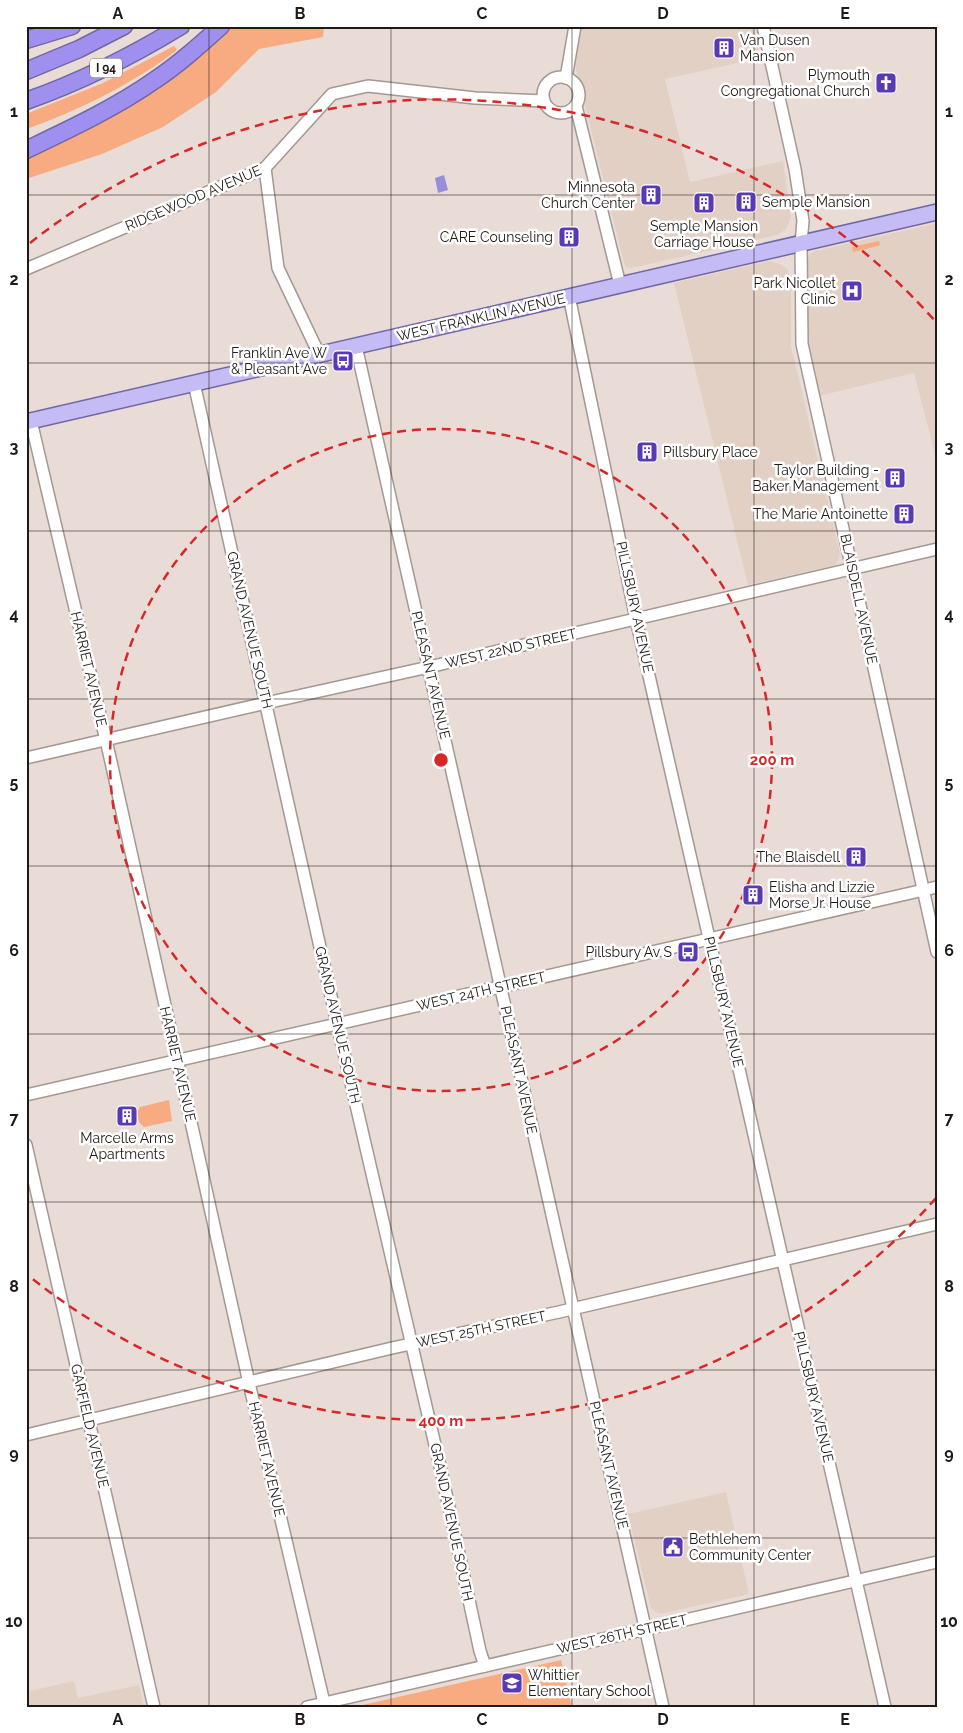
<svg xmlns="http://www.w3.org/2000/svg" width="963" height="1733" font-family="Raleway,sans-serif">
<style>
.built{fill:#e3d0c5}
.green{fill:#f8aa80}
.water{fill:#988eda}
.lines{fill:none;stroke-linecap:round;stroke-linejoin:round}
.minor-casing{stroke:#a49892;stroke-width:14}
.major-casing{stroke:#7267a4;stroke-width:18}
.highway-casing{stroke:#7267a4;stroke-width:19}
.minor{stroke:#fff;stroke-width:11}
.major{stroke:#c5bcf6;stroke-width:15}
.highway{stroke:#9f90f0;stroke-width:16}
.grid{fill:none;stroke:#1e1a18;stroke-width:1;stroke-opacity:0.55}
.ring{fill:none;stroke:#d62828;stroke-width:2.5;stroke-dasharray:9 6}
.labels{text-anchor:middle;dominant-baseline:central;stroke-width:5;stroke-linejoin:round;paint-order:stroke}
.shield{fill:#fff;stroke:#625f5d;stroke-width:1}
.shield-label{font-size:12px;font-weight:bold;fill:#1e1a18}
.poi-label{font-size:14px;fill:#1e1a18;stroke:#fff;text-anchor:end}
.street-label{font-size:14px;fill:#1e1a18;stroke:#fff}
.centre{fill:#d62828;stroke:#fff;stroke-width:2.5}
.ring-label{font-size:15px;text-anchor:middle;font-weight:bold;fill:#d62828;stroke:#fff;stroke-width:5;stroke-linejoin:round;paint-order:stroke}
.neatline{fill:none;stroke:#1e1a18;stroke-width:2}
.grid-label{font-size:16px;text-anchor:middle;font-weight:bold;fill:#1e1a18}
</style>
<rect width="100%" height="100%" fill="#e9dcd6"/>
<!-- built -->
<g class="built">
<path d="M578,26H753L760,58L665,79L690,182L783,161L791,217L786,229L777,235L632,268L626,267L624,263L573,57Z"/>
<path d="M937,223V462L914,373L819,396L809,345L807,325L808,258L810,254L815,251Z"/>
<path d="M768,261L780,264L787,269L791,280V346L840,553L839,559L835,565L748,585L674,283Z"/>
<path d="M726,1492L749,1594L660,1614L654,1611L651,1608L628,1514Z"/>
<path d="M74,1681L78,1698L139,1685L144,1707H26V1692Z"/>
</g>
<!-- green -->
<g class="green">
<path d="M232,26H324L323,37L259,49L216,92L163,127L102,154L26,179V157L191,59Z"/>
<path d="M174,46L177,50C136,82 76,112 26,129V114L103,83Z"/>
<path d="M879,241L880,245L878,246L853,252L852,247Z"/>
<path d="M169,1100L172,1121L144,1127L139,1122L137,1112L140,1107Z"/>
<path d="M561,1660L572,1707H354Z"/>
</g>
<!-- water -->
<path class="water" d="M444,175L448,190L438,193L435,178Z"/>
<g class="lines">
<!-- minor casing -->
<g class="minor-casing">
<g id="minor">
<path d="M763,26L795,169L803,221L801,243L802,344L937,952"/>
<circle cx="561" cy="95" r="18"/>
<path d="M566,78L575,26"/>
<path d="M576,106L620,285"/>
<path d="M265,168L278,268L319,354"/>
<path d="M26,269L265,168L332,94L368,86L475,98L544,101"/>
<path d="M569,296L636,619L885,1707"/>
<path d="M356,346L663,1707"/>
<path d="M194,383L337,1023L442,1475L480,1651L485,1666"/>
<path d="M31,421L109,753L249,1383L325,1707"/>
<path d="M26,758L266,703L429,667L937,549"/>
<path d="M26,1095L937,887"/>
<path d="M26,1145L154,1707"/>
<path d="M26,1435L392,1348L559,1312L937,1224"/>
<path d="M307,1707L937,1562"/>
</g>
</g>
<!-- major casing -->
<g class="major-casing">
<path id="major" d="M26,422L937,212"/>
</g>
<!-- highway casing -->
<g class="highway-casing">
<g id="highway">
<path d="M26,40L72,26"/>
<path d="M26,71L79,49L124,26"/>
<path d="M26,101C80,82 132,56 181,26"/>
<path d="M26,150C70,129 115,108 155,80C179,64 200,45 221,26"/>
</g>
</g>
<!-- minor -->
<use href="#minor" class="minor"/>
<!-- major -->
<use href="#major" class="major"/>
<!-- highway -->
<use href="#highway" class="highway"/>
</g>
<!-- grid -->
<path class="grid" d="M209,26V1707M391,26V1707M572,26V1707M754,26V1707M26,195H937M26,363H937M26,531H937M26,699H937M26,866H937M26,1034H937M26,1202H937M26,1370H937M26,1538H937"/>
<!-- distance rings -->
<g class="ring">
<circle cx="441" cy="760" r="331"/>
<path d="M936 1198A661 661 0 0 1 30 1277M30 243A661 661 0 0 1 936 322"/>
</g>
<!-- icons -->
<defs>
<g id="building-square" transform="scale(1.125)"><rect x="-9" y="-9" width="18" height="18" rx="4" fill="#593ab2" stroke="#fff"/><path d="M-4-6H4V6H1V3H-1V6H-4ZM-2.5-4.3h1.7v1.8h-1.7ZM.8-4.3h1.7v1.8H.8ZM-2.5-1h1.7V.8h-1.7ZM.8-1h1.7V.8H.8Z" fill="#fff"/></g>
<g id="church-square" transform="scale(1.125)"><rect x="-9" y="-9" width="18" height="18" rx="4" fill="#593ab2" stroke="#fff"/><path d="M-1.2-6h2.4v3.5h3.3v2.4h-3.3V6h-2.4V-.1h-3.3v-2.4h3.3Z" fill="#fff"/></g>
<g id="hospital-square" transform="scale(1.125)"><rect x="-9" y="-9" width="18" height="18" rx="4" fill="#593ab2" stroke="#fff"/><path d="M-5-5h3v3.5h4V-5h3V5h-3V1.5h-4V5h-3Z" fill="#fff"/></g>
<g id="bus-square" transform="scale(1.125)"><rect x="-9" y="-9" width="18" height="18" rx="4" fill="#593ab2" stroke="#fff"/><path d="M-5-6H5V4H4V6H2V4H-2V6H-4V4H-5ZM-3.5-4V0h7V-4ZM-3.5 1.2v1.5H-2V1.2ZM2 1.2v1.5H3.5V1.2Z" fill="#fff"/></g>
<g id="civic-square" transform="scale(1.125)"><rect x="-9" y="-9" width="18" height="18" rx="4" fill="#593ab2" stroke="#fff"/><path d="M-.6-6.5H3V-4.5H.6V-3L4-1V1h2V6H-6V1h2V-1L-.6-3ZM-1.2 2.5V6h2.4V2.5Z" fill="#fff"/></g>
<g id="school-square" transform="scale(1.125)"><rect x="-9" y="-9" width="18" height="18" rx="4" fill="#593ab2" stroke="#fff"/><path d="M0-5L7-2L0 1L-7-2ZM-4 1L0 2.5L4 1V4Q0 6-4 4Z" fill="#fff"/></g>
</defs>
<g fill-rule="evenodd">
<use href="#building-square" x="724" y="48"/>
<use href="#church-square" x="886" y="83"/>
<use href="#building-square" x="651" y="195"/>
<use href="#building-square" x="746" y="202"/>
<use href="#building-square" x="704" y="203"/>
<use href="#building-square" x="569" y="237"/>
<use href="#hospital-square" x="852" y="291"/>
<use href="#bus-square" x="343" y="361"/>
<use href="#building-square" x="647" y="452"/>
<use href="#building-square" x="895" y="478"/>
<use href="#building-square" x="904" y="514"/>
<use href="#building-square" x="856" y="857"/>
<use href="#building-square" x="753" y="895"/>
<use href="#bus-square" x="688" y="952"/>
<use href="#building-square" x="127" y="1116"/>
<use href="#civic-square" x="673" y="1547"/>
<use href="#school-square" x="512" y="1683"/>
</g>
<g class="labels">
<!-- shield labels -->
<rect class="shield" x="90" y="58.5" width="32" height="19" rx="4"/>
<g class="shield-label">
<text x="106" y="68">I 94</text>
</g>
<!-- poi labels -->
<g class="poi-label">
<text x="740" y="40" text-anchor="start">Van Dusen<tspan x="740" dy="16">Mansion</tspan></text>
<text x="870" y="75">Plymouth<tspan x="870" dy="16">Congregational Church</tspan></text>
<text x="635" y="187">Minnesota<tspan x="635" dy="16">Church Center</tspan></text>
<text x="762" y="202" text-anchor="start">Semple Mansion</text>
<text x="704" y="226" text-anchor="middle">Semple Mansion<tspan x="704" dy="16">Carriage House</tspan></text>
<text x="553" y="237">CARE Counseling</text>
<text x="836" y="283">Park Nicollet<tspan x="836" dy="16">Clinic</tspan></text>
<text x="327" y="353">Franklin Ave W<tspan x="327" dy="16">&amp; Pleasant Ave</tspan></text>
<text x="663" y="452" text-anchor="start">Pillsbury Place</text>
<text x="879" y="470">Taylor Building -<tspan x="879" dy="16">Baker Management</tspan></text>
<text x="888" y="514">The Marie Antoinette</text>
<text x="840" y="857">The Blaisdell</text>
<text x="769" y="887" text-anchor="start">Elisha and Lizzie<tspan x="769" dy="16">Morse Jr. House</tspan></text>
<text x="672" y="952">Pillsbury Av S</text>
<text x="127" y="1138" text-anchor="middle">Marcelle Arms<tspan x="127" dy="16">Apartments</tspan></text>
<text x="689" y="1539" text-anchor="start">Bethlehem<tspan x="689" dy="16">Community Center</tspan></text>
<text x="528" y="1675" text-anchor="start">Whittier<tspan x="528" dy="16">Elementary School</tspan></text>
</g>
<!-- street labels -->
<g class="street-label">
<text transform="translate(193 198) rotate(-23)">RIDGEWOOD AVENUE</text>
<text transform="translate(481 317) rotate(-13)">WEST FRANKLIN AVENUE</text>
<text transform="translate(859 599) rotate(78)">BLAISDELL AVENUE</text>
<text transform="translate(635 607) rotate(78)">PILLSBURY AVENUE</text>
<text transform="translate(250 630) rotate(77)">GRAND AVENUE SOUTH</text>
<text transform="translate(511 648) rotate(-13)">WEST 22ND STREET</text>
<text transform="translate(89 669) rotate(77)">HARRIET AVENUE</text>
<text transform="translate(431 675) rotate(77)">PLEASANT AVENUE</text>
<text transform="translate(481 991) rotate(-13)">WEST 24TH STREET</text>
<text transform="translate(724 1002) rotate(77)">PILLSBURY AVENUE</text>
<text transform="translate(338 1025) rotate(77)">GRAND AVENUE SOUTH</text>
<text transform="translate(178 1064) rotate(77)">HARRIET AVENUE</text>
<text transform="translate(519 1070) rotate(78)">PLEASANT AVENUE</text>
<text transform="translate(481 1329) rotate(-12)">WEST 25TH STREET</text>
<text transform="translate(814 1397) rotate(77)">PILLSBURY AVENUE</text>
<text transform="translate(90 1426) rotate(77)">GARFIELD AVENUE</text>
<text transform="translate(267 1459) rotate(77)">HARRIET AVENUE</text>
<text transform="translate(609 1465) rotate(77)">PLEASANT AVENUE</text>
<text transform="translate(452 1522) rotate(78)">GRAND AVENUE SOUTH</text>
<text transform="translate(622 1634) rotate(-13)">WEST 26TH STREET</text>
</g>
</g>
<circle cx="441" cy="760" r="8" class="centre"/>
<g class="ring-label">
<text x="772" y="765">200 m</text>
<text x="441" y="1426">400 m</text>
</g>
<!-- border -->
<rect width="963" height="1733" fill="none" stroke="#ffffff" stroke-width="55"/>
<rect x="28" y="28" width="908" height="1678" class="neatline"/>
<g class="grid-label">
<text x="118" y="19">A</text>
<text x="300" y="19">B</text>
<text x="482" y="19">C</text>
<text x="663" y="19">D</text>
<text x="845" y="19">E</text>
<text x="14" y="117">1</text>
<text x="949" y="117">1</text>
<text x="14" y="285">2</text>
<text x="949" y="285">2</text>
<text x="14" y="453">3</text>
<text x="949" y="453">3</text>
<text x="14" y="620">4</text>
<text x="949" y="620">4</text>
<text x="14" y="788">5</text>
<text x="949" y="788">5</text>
<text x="14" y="956">6</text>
<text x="949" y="956">6</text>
<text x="14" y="1124">7</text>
<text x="949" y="1124">7</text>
<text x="14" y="1292">8</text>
<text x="949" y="1292">8</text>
<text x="14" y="1459">9</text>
<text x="949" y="1459">9</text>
<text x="14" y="1627">10</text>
<text x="949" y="1627">10</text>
<text x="118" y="1725">A</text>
<text x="300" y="1725">B</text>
<text x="482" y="1725">C</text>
<text x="663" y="1725">D</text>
<text x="845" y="1725">E</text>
</g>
</svg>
